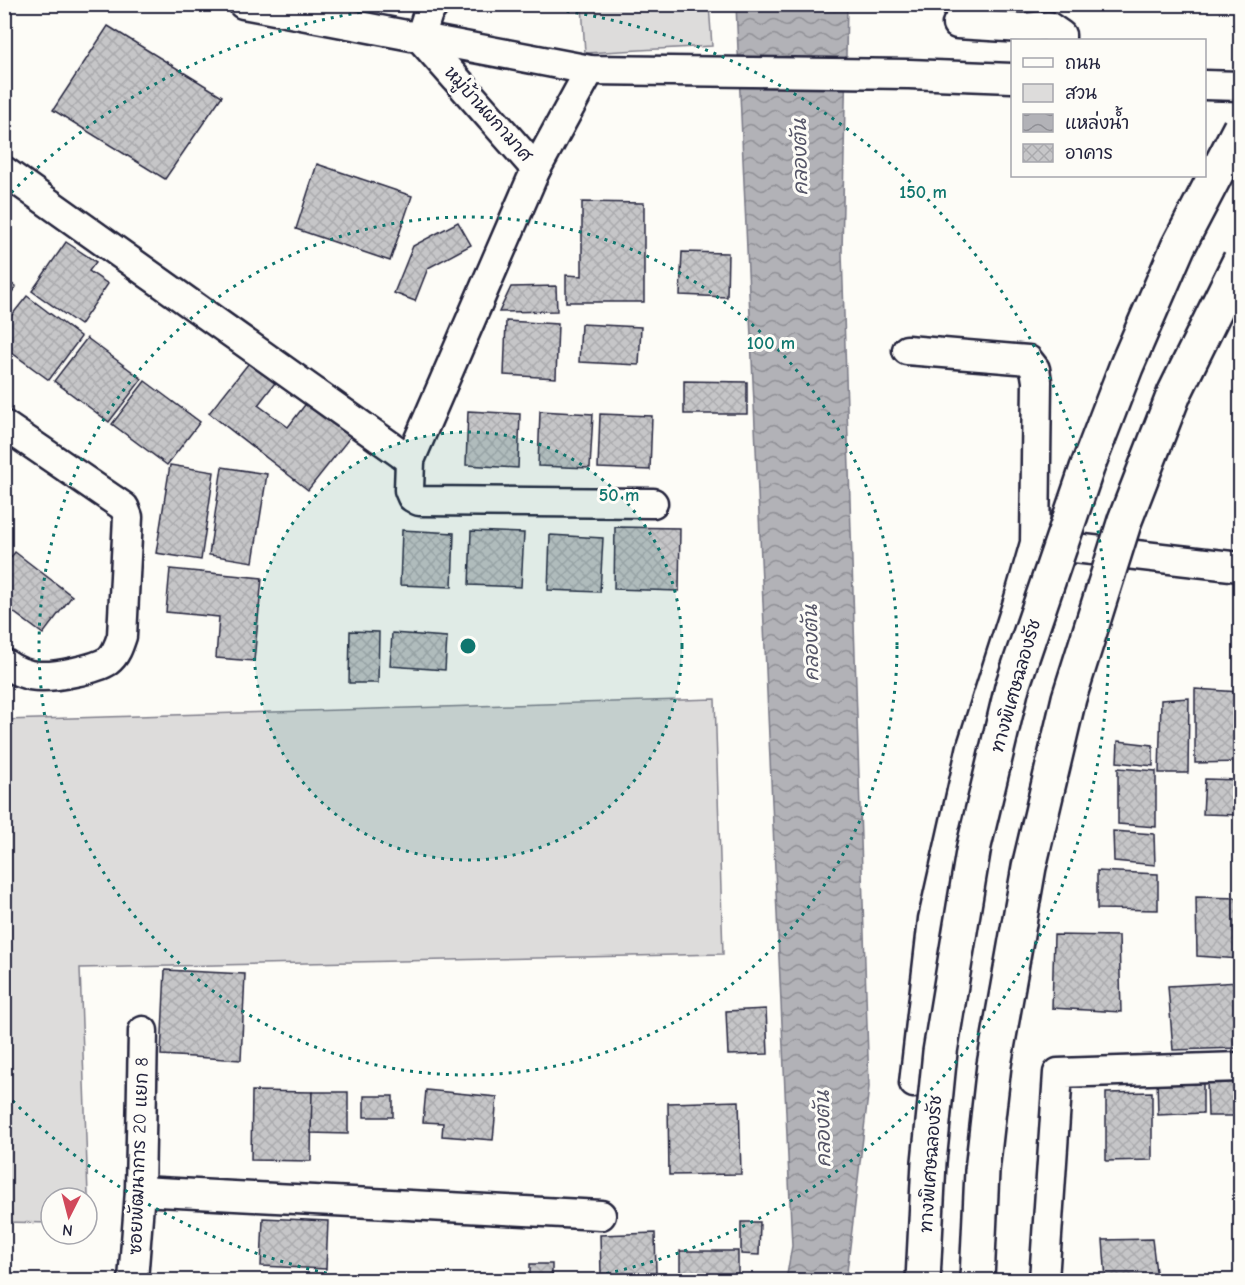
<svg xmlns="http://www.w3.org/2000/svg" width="1245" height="1285" font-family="'Comic Neue','Playpen Sans Thai',sans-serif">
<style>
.green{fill:#dddcdb;stroke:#807f8b;stroke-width:1.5}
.water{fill:url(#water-waves);stroke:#787885;stroke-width:1.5}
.building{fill:url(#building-cross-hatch);stroke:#22223b;stroke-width:1.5}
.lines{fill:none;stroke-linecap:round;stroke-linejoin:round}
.street-casing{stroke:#22223b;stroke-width:33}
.street{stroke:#fdfcf7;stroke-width:28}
.highway-bridge-casing{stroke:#22223b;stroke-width:38;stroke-linecap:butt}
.highway-bridge{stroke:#fdfcf7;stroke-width:33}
.ring{fill:none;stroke:#0f766e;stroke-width:3;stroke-dasharray:3 6}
.labels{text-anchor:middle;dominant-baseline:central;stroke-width:6;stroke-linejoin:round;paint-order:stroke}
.street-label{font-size:18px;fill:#22223b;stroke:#fdfcf7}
.water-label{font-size:20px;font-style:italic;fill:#545466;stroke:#fdfcf7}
.centre{fill:#0f766e;stroke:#fdfcf7;stroke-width:3}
.ring-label{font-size:18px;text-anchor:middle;font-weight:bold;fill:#0f766e;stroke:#fdfcf7;stroke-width:6;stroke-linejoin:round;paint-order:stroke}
</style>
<defs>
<pattern id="water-waves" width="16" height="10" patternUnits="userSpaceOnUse" patternTransform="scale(1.5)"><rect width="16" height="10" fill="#b2b2b7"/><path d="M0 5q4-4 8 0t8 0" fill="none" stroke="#909096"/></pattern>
<pattern id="building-cross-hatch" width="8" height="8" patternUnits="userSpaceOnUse" patternTransform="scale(1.5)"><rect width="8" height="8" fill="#c6c6c8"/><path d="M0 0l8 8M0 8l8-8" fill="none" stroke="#aaaaad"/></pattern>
</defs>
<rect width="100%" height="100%" fill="#fdfcf7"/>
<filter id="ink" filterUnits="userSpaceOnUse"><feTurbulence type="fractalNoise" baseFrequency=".0167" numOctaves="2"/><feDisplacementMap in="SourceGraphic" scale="12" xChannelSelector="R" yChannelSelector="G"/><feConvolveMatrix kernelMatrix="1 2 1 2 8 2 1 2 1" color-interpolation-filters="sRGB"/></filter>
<g filter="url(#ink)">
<!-- green -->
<g class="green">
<path d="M582,5H709L712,46L585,53Z"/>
<path d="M715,699L723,954L80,968L89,1224L87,1223V1198H51V1223L5,1222V720Z"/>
</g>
<!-- water -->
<path class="water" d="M736,5H847L842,253L869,1087L846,1280H786L792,1246Z"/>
<!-- building -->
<g class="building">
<path d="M108,26L222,96L165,179L53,110Z"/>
<path d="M317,164L412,196L390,261L296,229Z"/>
<path d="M582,202L644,203V302H566V275L582,276Z"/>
<path d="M458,222L471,245L428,268L415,301L394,293L413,246Z"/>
<path d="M66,242L96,262L89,271L108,284L80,325L32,291Z"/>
<path d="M682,252L728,253L727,297L680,295Z"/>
<path d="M4,278L16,287L4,302Z"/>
<path d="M556,286L557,311L499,312L511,287Z"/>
<path d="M27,296L81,337L49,380L4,347V325Z"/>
<path d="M506,321L558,324L556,378L504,375Z"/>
<path d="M581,324L641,327L639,365L579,362Z"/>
<path d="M87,338L142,379L109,422L54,381Z"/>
<path d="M252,359L278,379L258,405L288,427L311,397L355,431L308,490L209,413Z"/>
<path d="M145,381L200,422L167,465L112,424Z"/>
<path d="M684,381L747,382V414H684Z"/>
<path d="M468,411L520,414L518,468L466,465Z"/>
<path d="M540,411L593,414L590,468L538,466Z"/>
<path d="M600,414L652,416L650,470L598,468Z"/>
<path d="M170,465L214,472L201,560L156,553Z"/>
<path d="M222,467L267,474L253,562L209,555Z"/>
<path d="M615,527L680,528L679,591L614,589Z"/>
<path d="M402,530L454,533L452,587L400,585Z"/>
<path d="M471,531L524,533L521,587L469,585Z"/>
<path d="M550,535L603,538L600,592L548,590Z"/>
<path d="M15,552L72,596L43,634L4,605V566Z"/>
<path d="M170,569L262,578L254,661L216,658L219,617L166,612Z"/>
<path d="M350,631L379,632L378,683H349Z"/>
<path d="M392,633L447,637L445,670L390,666Z"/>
<path d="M1195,689L1240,692V762L1195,763Z"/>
<path d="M1189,698L1188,773H1159L1161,700Z"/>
<path d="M1118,741L1153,745V766L1117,762Z"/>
<path d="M1118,768L1156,771V827L1118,824Z"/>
<path d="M1205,779L1240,780V815L1203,814Z"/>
<path d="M1113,831L1154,834L1155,865L1114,861Z"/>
<path d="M1097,871L1158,874V910L1097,909Z"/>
<path d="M1196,897L1240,898V959L1197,956Z"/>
<path d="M1054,935L1119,936L1121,1012L1052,1008Z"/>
<path d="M165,970L245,974L241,1060L161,1055Z"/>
<path d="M1240,982V1048L1173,1050L1168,986Z"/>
<path d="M766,1009L768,1054L728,1055L726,1011Z"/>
<path d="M1157,1077L1203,1078V1113L1158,1115Z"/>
<path d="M1207,1080H1234V1116H1208Z"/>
<rect x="1237" y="1080" width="3" height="39"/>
<path d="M426,1090L497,1097L493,1140L442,1136L443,1123L423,1122Z"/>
<path d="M252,1091L312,1092L311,1161L251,1160Z"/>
<path d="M312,1092H348V1134L311,1133Z"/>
<path d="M1152,1092V1160L1106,1161V1093Z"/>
<rect x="364" y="1096" width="29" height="21"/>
<path d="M739,1101L741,1174L669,1175L668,1103Z"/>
<path d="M263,1218L328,1221L326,1269L261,1266Z"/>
<path d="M741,1222H760L759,1255L741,1254Z"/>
<path d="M655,1233L656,1273L601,1274L600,1235Z"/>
<path d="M1152,1239L1157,1280H1106L1103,1240Z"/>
<rect x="680" y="1251" width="58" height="29"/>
<rect x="530" y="1264" width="22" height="16"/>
</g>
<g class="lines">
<!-- street casing -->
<g class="street-casing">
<g id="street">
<path d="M243,4L590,70L909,74L1012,78"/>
<path d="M957,24L1023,28L1048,26L1061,35V40"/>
<path d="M420,38L536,169L410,460L409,490L412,497L419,501L653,503"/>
<path d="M420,38L428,13L435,4"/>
<path d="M1204,85L1240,86"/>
<path d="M536,169L590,70"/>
<path d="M4,171L410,460"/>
<path d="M907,350L1028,360L1035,369L1037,381L1035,543L1018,602L972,746L933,919L914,1083"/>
<path d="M4,425L124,507L128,517L122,636C119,645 116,655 108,661C96,669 55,677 40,676C27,676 15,671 4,663"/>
<path d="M1040,544L1240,567"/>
<path d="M140,1191L601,1215"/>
<path d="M133,1280L140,1191L143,1031"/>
<path d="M1044,1280L1058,1073L1240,1067"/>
</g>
</g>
<!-- street -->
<use href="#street" class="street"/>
<!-- highway-bridge casing -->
<g class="highway-bridge-casing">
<g id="highway-bridge">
<path d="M923,1280L929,1162L940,1052L974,846L1012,687L1087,468L1126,367L1178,247L1240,128"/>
<path d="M977,1280L982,1171L994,1065L1029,867L1069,698L1125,520L1174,394L1240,260"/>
</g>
</g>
<!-- highway-bridge -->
<use href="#highway-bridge" class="highway-bridge"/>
</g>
</g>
<!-- distance rings -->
<circle cx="468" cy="646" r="214" fill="#0f766e" fill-opacity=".12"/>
<g class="ring">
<circle cx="468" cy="646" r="214"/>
<circle cx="468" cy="646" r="429"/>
<path d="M362 1280A643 643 0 0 1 5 1093M5 199A643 643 0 0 1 423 5M513 5A643 643 0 0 1 574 1280"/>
</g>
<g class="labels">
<!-- street labels -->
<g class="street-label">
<text transform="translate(488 114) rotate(48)">หมู่บ้านผกามาศ</text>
<text transform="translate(1016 686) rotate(-74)">ทางพิเศษฉลองรัช</text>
<text transform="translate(139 1156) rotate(-88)">ซอยพัฒนาการ 20 แยก 8</text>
<text transform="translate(931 1164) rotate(-86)">ทางพิเศษฉลองรัช</text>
</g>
<!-- water labels -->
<g class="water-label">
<text transform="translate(800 157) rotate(-91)">คลองตัน</text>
<text transform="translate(811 643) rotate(-91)">คลองตัน</text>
<text transform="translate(823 1129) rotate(-91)">คลองตัน</text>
</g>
</g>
<circle cx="468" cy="646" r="9" class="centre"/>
<g class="ring-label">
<text x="923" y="198">150 m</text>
<text x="771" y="349">100 m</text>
<text x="619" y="501">50 m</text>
</g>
<!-- margin -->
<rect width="1245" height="1285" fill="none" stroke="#fdfcf7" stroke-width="24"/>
<rect x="12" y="12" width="1221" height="1261" fill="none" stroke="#22223b" stroke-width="2" filter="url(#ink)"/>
<!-- legend -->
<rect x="1011" y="39" width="195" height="138" fill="#fdfcf7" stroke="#a5a5ac" stroke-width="1.5"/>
<rect x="1023" y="58" width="30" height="9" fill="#fdfcf7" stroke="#a5a5ac" stroke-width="1.5"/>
<text x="1065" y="69" font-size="18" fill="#22223b">ถนน</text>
<rect x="1023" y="84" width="30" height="18" fill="#dddcdb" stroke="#a5a5ac" stroke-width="1.5"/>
<text x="1065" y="99" font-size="18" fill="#22223b">สวน</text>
<rect x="1023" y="114" width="30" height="18" fill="url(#water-waves)" stroke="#a5a5ac" stroke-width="1.5"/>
<text x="1065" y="129" font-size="18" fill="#22223b">แหล่งน้ำ</text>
<rect x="1023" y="144" width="30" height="18" fill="url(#building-cross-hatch)" stroke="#a5a5ac" stroke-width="1.5"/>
<text x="1065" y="159" font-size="18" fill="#22223b">อาคาร</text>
<!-- north arrow -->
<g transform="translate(69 1216) rotate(186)"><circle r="28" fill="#fdfcf7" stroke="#a5a5ac" stroke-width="1.5"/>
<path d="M0-4.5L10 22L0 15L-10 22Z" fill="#d1495b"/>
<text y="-9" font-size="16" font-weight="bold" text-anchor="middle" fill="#22223b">N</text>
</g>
</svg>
